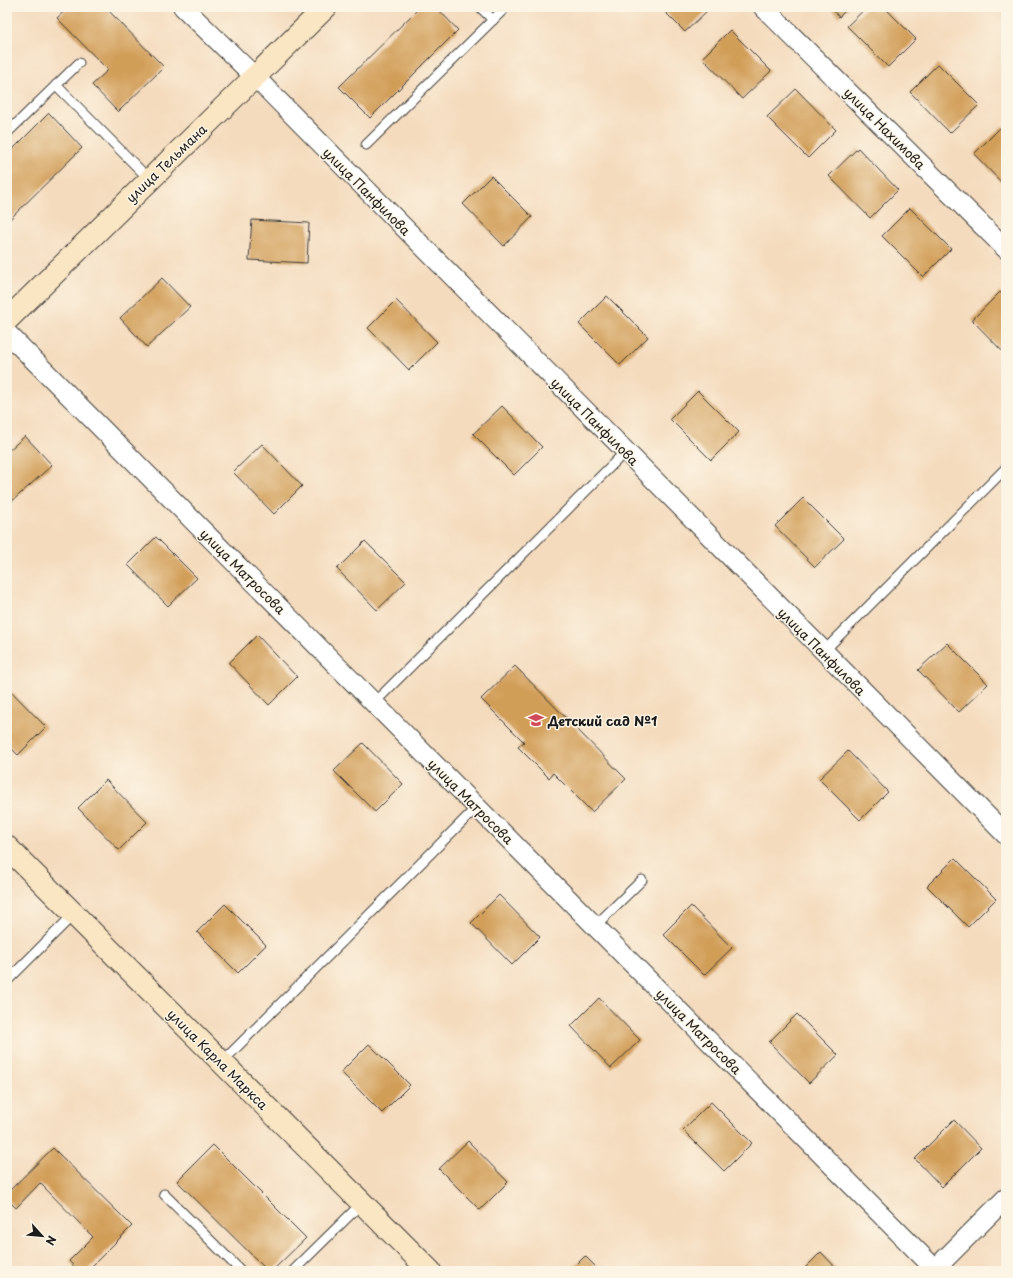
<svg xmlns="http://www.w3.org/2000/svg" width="1013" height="1278" font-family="'Playpen Sans',sans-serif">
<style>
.building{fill:#d19e59}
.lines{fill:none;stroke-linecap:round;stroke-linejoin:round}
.lane-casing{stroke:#3c3934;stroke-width:11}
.street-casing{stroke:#3c3934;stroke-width:21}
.secondary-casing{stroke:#3c3934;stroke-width:24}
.lane{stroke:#fff;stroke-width:9}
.street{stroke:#fff;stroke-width:19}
.secondary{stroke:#fbe6c4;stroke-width:22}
.labels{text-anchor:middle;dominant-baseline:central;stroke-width:3;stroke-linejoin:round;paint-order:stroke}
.street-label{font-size:13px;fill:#1c1c1c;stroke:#fcf5e5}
.poi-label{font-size:13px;font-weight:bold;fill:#1c1c1c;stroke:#fcf5e5;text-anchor:start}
</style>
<rect width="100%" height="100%" fill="#fcf5e5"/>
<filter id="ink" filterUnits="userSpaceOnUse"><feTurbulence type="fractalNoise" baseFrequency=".025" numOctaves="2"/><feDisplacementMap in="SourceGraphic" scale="8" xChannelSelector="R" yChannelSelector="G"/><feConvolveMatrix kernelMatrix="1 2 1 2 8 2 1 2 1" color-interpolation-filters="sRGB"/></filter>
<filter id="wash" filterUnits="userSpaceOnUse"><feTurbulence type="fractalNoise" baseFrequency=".012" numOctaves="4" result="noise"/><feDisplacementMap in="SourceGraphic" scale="16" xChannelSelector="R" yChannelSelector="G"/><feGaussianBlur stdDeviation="0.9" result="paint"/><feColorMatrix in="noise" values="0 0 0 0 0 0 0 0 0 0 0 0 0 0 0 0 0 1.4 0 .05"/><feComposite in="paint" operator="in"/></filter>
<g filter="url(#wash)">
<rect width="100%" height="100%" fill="#f4dbbe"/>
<g id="blocks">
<!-- building -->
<g class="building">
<path d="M69,7H105L164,67L118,112L92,85L108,70L57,18Z"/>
<path d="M420,7H436L458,30L370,118L339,87Z"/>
<path d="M660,7H711L685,32Z"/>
<path d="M830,7H849L839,17Z"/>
<path d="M867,7H884L916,39L888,67L847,26Z"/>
<path d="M730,30L771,71L742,99L702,58Z"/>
<path d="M938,64L979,105L950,133L910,92Z"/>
<path d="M796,89L836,130L808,158L767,117Z"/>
<path d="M49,113L82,148L7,222V155Z"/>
<path d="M1002,126L1006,130V187L974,154Z"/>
<path d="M858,148L898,190L870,218L829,176Z"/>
<path d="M491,176L532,217L504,246L463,204Z"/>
<path d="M910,208L951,249L923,277L882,236Z"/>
<path d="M252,220L309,223L307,263L249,260Z"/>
<path d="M162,278L190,307L147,347L120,318Z"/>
<path d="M1000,292L1006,298V355L972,320Z"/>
<path d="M607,296L648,337L620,365L579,324Z"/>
<path d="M396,300L437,342L409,370L368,328Z"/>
<path d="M698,391L739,432L711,460L670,419Z"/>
<path d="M502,406L542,447L514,475L473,434Z"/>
<path d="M25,436L52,465L9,504L7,502V452Z"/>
<path d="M262,444L302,486L274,514L233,472Z"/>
<path d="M803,498L844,539L815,567L775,526Z"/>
<path d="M156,537L197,578L168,606L128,565Z"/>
<path d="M365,541L406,582L377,610L337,569Z"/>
<path d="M257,635L297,677L269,705L229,663Z"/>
<path d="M947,643L988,684L959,712L918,670Z"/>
<path d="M515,666L626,779L592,812L553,773L549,778L518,747L524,742L481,699Z"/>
<path d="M7,687L46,727L18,755L7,744Z"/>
<path d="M363,743L403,784L375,812L334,771Z"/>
<path d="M848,751L888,792L860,820L819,779Z"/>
<path d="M106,780L147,822L119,850L78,808Z"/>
<path d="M955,858L996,899L968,927L927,886Z"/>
<path d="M499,895L540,937L512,965L471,923Z"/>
<path d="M225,904L266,945L238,973L197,932Z"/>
<path d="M691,906L732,948L704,975L663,934Z"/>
<path d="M599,998L640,1040L611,1068L571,1026Z"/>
<path d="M797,1014L838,1055L809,1083L769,1042Z"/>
<path d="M369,1044L410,1085L382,1113L341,1072Z"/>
<path d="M711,1102L752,1143L724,1171L683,1130Z"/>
<path d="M954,1120L981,1148L942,1187L915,1159Z"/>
<path d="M468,1141L508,1182L480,1210L439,1169Z"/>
<path d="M213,1145L306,1238L272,1271H268L177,1181Z"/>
<path d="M53,1148L132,1226L87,1271H78L69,1261L93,1237L40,1183L16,1208L7,1199V1193Z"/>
<path d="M821,1252L839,1271H802Z"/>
<path d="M585,1256L600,1271H570Z"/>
</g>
</g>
</g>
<g filter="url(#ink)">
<use href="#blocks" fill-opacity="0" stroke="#3c3934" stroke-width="1"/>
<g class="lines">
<!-- lane casing -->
<g class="lane-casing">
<g id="lane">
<path d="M480,7L493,20"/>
<path d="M56,85L150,180"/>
<path d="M7,133L79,63"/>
<path d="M366,145L506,7"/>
<path d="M823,652L1006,468"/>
<path d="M374,703L625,452"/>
<path d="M595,926L642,880"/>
<path d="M7,981L74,914"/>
<path d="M222,1062L477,807"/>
<path d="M164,1194L241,1271"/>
<path d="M293,1271L362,1203"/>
</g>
</g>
<!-- street casing -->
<g class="street-casing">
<g id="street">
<path d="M183,7L255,77L1006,835"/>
<path d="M763,7L1006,249"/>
<path d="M7,333L935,1269"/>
<path d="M933,1271L1006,1198"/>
</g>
</g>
<!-- secondary casing -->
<g class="secondary-casing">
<g id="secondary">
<path d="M7,320L326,7"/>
<path d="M7,847L430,1271"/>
</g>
</g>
<!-- lane -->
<use href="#lane" class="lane"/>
<!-- street -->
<use href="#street" class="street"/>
<!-- secondary -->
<use href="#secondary" class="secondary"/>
</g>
</g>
<!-- icons -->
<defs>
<g id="school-bare" transform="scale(1.2)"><path d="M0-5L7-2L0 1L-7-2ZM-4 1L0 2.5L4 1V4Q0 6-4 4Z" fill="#d1495b" stroke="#fcf5e5" stroke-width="2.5" paint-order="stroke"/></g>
</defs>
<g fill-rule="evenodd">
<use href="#school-bare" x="536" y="720"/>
</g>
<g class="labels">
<!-- street labels -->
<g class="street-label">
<text transform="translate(885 128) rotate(45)">улица Нахимова</text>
<text transform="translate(166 163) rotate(-44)">улица Тельмана</text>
<text transform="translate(367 191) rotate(45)">улица Панфилова</text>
<text transform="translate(595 421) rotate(45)">улица Панфилова</text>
<text transform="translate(243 571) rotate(45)">улица Матросова</text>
<text transform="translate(822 651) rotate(45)">улица Панфилова</text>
<text transform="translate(471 801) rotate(45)">улица Матросова</text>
<text transform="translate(699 1031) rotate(45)">улица Матросова</text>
<text transform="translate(218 1059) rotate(45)">улица Карла Маркса</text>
</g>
<!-- poi labels -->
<g class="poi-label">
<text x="548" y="720">Детский сад №1</text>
</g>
</g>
<!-- margin -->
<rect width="1013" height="1278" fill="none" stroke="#fcf5e5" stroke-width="24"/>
<!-- north arrow -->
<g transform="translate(42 1236) rotate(117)" stroke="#fcf5e5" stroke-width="3" paint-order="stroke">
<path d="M0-3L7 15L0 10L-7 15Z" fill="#1c1c1c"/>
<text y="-6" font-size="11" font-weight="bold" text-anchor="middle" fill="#1c1c1c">N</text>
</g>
</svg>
